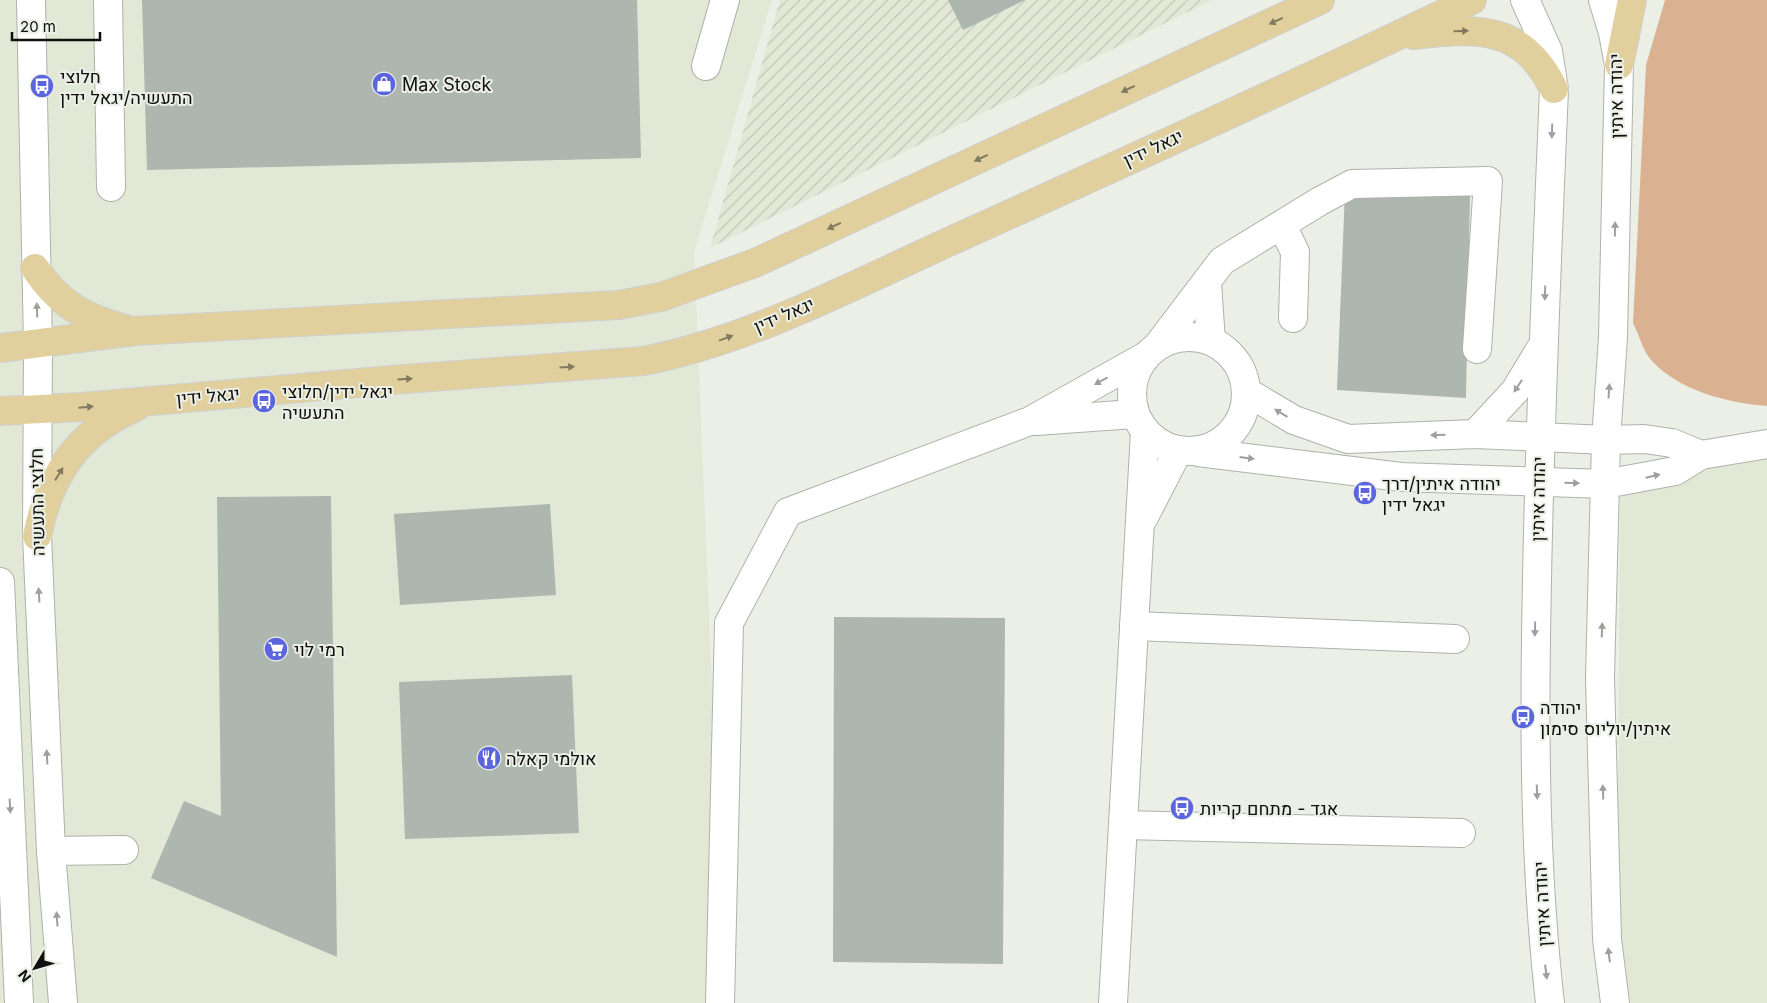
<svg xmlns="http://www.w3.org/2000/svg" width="1767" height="1003" font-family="Inter,Heebo,sans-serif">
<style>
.built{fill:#e2e8d6}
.industrial{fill:url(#industrial-furrows)}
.grass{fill:#dab292}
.building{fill:#adb6af}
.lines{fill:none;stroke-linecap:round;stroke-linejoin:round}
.minor-casing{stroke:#afb2a9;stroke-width:30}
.major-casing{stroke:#cfcfcf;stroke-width:30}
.minor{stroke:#fff;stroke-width:28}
.major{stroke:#e1d09e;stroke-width:28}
.oneway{fill:#827a5d}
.oneway2{fill:#9f9f9e}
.labels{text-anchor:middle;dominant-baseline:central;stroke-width:4;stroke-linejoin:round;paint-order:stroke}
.poi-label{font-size:18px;fill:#0f100d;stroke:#ecefe5;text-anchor:start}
.street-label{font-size:18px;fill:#0f100d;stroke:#ecefe5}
</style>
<defs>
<pattern id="industrial-furrows" width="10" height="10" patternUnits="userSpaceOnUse" patternTransform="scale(1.25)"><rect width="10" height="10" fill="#e2e8d6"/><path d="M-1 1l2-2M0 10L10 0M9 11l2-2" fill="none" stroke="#c1c6b6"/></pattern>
</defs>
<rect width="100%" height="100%" fill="#ecefe5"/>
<!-- built -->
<g class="built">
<path d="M0,0H772L694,252L725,1003H0Z"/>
<path d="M1767,443V1003H1631L1617,937L1620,482Z"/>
</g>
<!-- industrial -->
<path class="industrial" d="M780,0H1212L710,248Z"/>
<!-- grass -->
<path class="grass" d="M1665,0H1767V406C1728,403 1680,391 1652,361C1643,352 1639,334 1633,323L1646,65Z"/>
<!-- building -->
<g class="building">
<path d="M142,0H637L641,158L147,170Z"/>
<path d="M948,0H1025L963,30Z"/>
<path d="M1345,191L1470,195L1466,398L1337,390Z"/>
<path d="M331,496L337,957L151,878L184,801L221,816L217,497Z"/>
<path d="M550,504L556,595L400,605L394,514Z"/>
<path d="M834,617L1005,618L1003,964L833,962Z"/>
<path d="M572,675L579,833L405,839L399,682Z"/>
</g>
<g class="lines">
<!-- minor casing -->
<g class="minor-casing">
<g id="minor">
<path d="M31,0L38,345L37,536L51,851L63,1003"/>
<path d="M108,0L111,187"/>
<path d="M1525,0L1548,51L1554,89C1547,253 1540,416 1537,580C1534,721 1534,863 1550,1003"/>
<path d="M1603,0L1613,33L1619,65L1613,337L1606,440L1600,678L1607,939L1615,1003"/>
<path d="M706,66L725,0"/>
<path d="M1282,225L1295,252L1293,318"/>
<path d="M1207,283L1211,341"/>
<circle cx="1189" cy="394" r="57"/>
<path d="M1159,344L1222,261L1320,201L1352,184L1488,181L1477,349"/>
<path d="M1247,392L1294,420L1348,439L1475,434L1606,440L1644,439L1672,443L1701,455"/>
<path d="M1036,421L1134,414"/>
<path d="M1475,434L1515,391L1541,348"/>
<path d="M1198,452L1401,477L1605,484L1675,471L1701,455L1767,444"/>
<path d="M1144,517L1178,451"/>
<path d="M0,582L19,1003"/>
<path d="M1134,626L1455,639"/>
<path d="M1123,825L1461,833"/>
<path d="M51,851L124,850"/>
<path d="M720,1003L729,623L788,512L1030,421L1144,357"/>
<path d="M1113,1003L1145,431"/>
</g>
</g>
<!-- major casing -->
<g class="major-casing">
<g id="major">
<path d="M1414,35C1477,28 1522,24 1554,89"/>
<path d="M1619,65L1632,0"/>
<path d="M35,268C58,304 86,319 126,329"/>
<path d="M0,348L135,331L618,305L661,297L755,263L1320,0"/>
<path d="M0,411L82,407L392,380L643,361C755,339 859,282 964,235C1134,158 1304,81 1472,0"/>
<path d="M37,536C49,475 78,432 136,407"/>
</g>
</g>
<!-- minor -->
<use href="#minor" class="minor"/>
<!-- major -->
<use href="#major" class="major"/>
</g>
<!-- one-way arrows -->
<defs><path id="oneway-solid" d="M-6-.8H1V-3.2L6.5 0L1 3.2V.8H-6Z" transform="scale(1.25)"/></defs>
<g class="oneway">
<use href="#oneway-solid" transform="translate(1276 21) rotate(155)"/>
<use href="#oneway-solid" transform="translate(1461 31) rotate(-1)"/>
<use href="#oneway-solid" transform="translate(1128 89) rotate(155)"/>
<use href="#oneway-solid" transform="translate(981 158) rotate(155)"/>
<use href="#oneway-solid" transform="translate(834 226) rotate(155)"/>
<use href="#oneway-solid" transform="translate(726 338) rotate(-20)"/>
<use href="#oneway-solid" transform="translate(567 367) rotate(-4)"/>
<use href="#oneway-solid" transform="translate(405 379) rotate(-4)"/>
<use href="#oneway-solid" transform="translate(86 407) rotate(-5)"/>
<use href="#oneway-solid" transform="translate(59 474) rotate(-58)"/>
</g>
<g class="oneway2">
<use href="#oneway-solid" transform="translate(1552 131) rotate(92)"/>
<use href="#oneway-solid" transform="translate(1615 229) rotate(-89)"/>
<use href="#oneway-solid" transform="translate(1545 293) rotate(92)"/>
<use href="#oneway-solid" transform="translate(37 310) rotate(-92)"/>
<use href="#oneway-solid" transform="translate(1101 381) rotate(151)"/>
<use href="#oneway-solid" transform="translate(1518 386) rotate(123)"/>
<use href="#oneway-solid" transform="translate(1609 391) rotate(-86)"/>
<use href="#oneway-solid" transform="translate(1281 413) rotate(-149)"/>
<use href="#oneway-solid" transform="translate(1438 435) rotate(178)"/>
<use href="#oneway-solid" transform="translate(1247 458) rotate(7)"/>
<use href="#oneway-solid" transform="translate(1653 476) rotate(-13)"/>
<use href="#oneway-solid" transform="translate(1572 483) rotate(1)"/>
<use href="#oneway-solid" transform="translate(39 595) rotate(-93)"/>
<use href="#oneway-solid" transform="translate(1535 629) rotate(91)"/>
<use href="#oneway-solid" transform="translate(1602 630) rotate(-88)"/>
<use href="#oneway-solid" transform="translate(47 757) rotate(-93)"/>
<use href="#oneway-solid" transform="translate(1537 792) rotate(88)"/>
<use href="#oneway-solid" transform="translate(1603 792) rotate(-92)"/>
<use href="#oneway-solid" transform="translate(10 806) rotate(87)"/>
<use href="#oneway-solid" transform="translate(57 919) rotate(-94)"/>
<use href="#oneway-solid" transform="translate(1609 955) rotate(-97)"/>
<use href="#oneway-solid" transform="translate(1546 972) rotate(83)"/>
</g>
<!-- icons -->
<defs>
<g id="shop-disc" transform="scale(1.25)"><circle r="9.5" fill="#5b66de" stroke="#ecefe5"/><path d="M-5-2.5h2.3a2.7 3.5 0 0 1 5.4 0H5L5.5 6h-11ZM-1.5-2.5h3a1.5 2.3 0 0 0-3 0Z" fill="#fff"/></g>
<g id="bus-disc" transform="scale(1.25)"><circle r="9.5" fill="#5b66de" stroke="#ecefe5"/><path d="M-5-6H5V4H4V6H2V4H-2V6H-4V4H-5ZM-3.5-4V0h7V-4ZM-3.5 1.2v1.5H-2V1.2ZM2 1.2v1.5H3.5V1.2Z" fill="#fff"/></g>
<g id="supermarket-disc" transform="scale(1.25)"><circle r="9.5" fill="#5b66de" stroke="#ecefe5"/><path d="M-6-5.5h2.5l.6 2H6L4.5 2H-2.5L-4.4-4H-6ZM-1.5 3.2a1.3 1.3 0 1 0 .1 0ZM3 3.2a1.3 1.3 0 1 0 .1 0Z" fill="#fff"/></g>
<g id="restaurant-disc" transform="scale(1.25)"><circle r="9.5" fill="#5b66de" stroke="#ecefe5"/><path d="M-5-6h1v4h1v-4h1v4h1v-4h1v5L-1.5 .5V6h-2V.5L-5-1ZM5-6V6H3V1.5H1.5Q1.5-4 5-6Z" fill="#fff"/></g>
</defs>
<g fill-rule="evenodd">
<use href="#shop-disc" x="384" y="84"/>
<use href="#bus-disc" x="42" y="86"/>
<use href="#bus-disc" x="264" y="401"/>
<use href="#bus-disc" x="1365" y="493"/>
<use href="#supermarket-disc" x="276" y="649"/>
<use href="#bus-disc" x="1523" y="717"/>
<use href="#restaurant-disc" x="489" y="758"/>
<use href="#bus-disc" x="1182" y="808"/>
</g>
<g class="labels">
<!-- poi labels -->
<g class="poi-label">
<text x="60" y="76">חלוצי<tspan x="60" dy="21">התעשיה/יגאל ידין</tspan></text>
<text x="402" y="84">Max Stock</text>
<text x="282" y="391">יגאל ידין/חלוצי<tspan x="282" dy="21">התעשיה</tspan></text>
<text x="1382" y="483">יהודה איתין/דרך<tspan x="1382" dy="21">יגאל ידין</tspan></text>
<text x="294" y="649">רמי לוי</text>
<text x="1540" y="707">יהודה<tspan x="1540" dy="21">איתין/יוליוס סימון</tspan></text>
<text x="506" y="758">אולמי קאלה</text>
<text x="1200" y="808">אגד - מתחם קריות</text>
</g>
<!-- street labels -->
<g class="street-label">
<text transform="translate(1616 96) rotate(-91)">יהודה איתין</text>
<text transform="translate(1153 148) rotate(-25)">יגאל ידין</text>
<text transform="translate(784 315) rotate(-23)">יגאל ידין</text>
<text transform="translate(208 396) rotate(-5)">יגאל ידין</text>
<text transform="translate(1538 499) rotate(-89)">יהודה איתין</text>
<text transform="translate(37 502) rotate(-91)">חלוצי התעשיה</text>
<text transform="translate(1542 904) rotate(-93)">יהודה איתין</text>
</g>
</g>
<!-- north arrow -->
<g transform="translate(35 968) rotate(232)" stroke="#ecefe5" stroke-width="4" paint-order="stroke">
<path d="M0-4L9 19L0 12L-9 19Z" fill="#0f100d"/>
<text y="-8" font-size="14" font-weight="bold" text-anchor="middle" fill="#0f100d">N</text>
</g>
<!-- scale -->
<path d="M12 32v8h88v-8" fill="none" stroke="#0f100d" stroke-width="2.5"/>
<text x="20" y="32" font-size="15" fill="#0f100d" stroke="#ecefe5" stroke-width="4" paint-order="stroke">20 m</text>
</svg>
